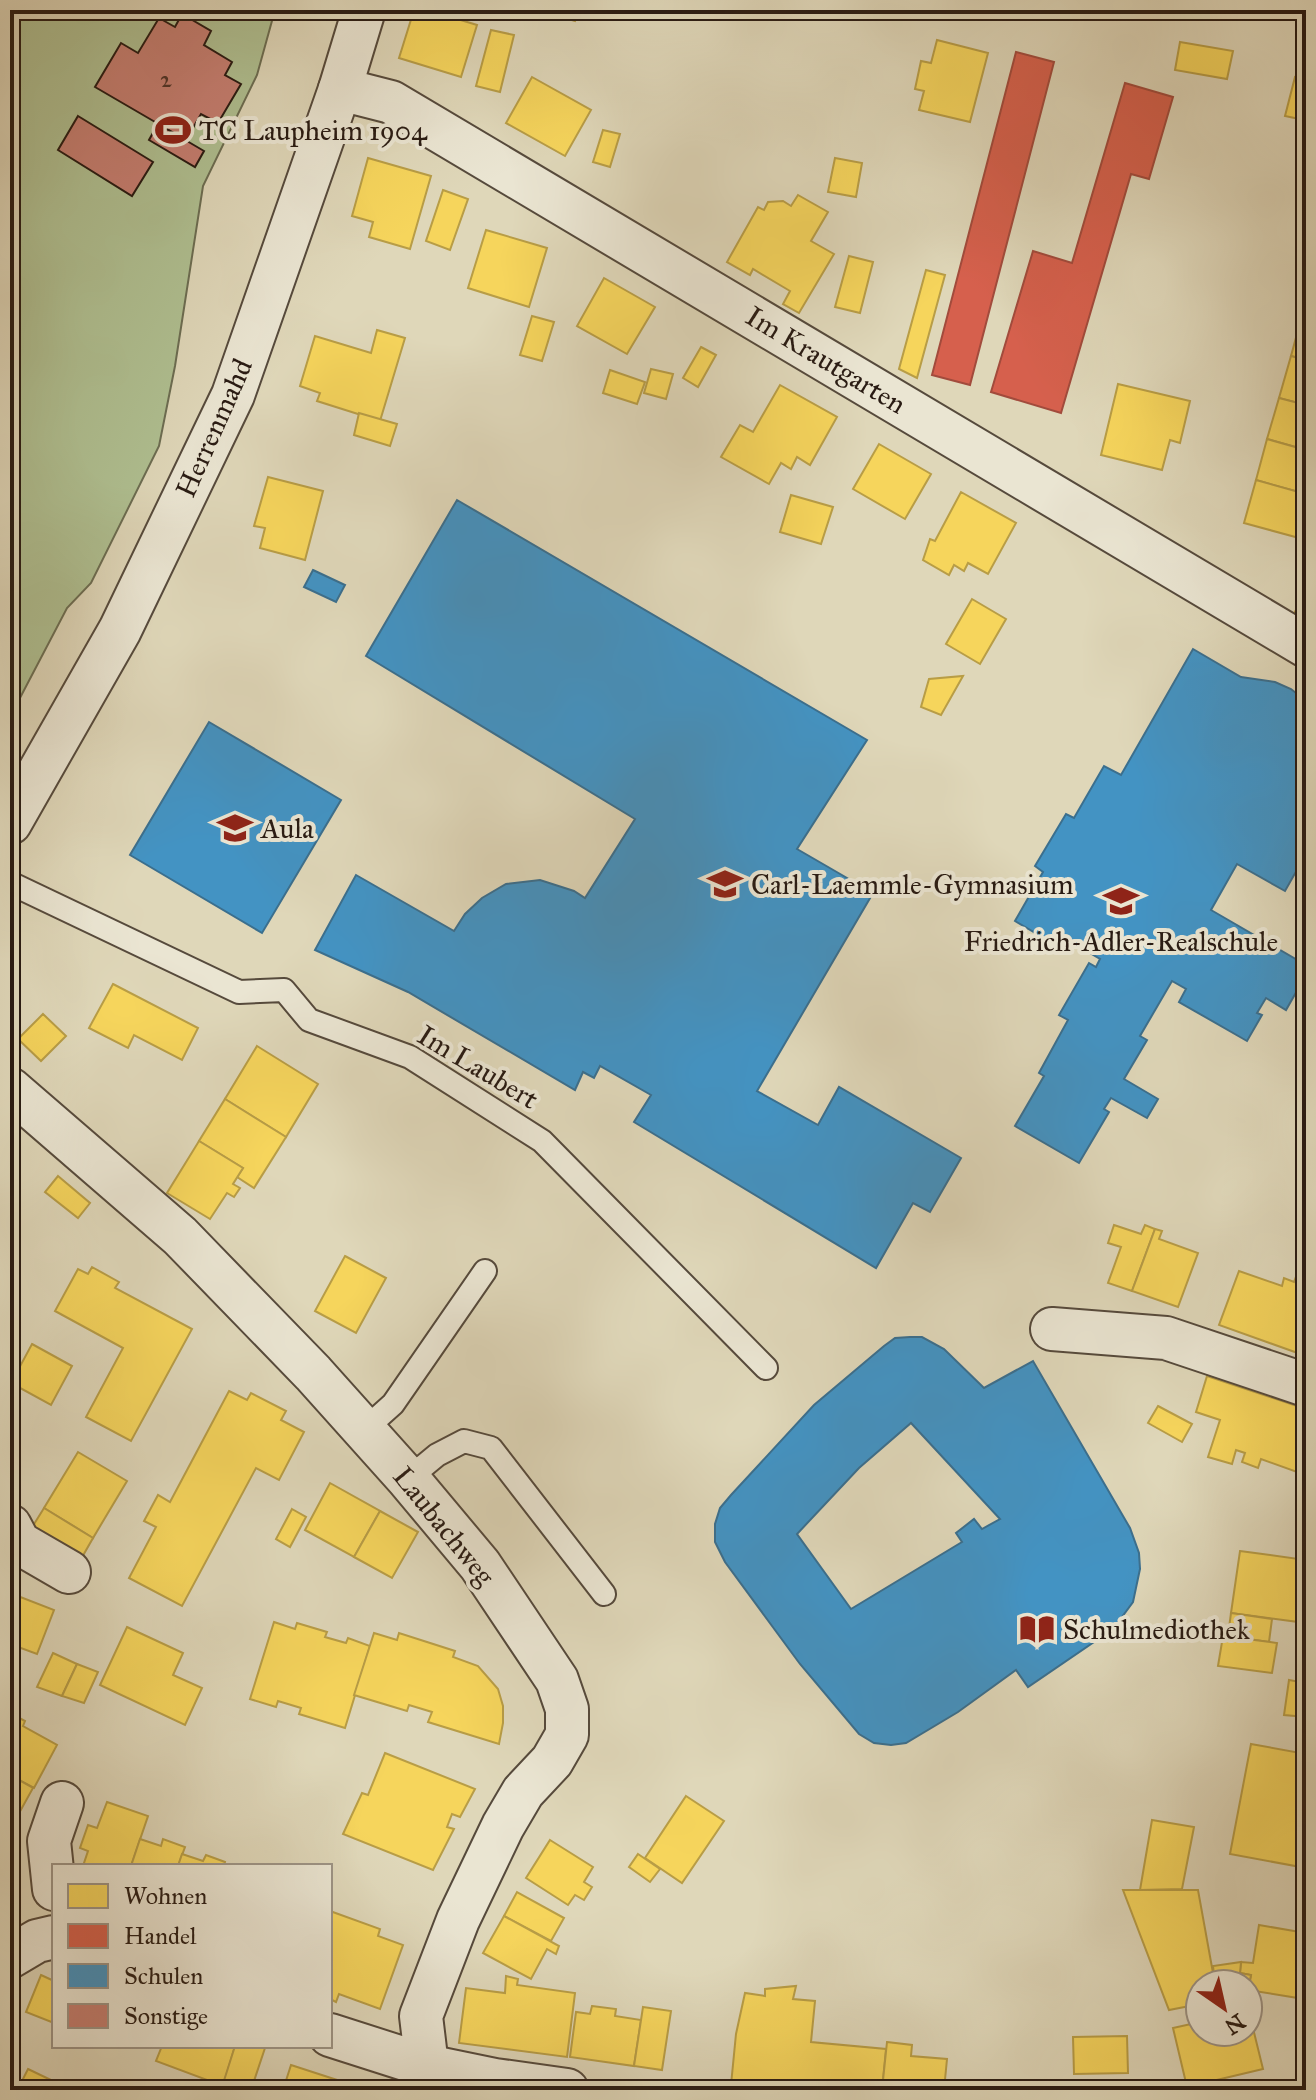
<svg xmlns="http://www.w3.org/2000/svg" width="1316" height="2100" font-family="'IM FELL Great Primer',serif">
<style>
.green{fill:#afbf91;stroke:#6c6d52;stroke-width:2}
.homes{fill:#f6d55c;stroke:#b89d46;stroke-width:2}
.shops{fill:#d6604d;stroke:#a24b3c;stroke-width:2}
.schools{fill:#4393c3;stroke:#3b6f8e;stroke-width:2;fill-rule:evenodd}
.building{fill:#c57e71;stroke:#291b13;stroke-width:2}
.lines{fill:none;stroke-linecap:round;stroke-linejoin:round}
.lane-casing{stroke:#564a3c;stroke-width:26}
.street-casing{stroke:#564a3c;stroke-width:46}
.lane{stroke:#eae5d2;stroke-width:22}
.street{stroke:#eae5d2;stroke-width:42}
.labels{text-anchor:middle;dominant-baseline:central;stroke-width:8;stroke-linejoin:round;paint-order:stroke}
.number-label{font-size:24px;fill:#50342a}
.poi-label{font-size:28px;fill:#291b13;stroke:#eae5d2;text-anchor:start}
.street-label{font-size:28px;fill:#291b13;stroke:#eae5d2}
</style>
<rect width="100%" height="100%" fill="#dfd7b9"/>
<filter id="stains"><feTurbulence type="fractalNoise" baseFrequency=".0025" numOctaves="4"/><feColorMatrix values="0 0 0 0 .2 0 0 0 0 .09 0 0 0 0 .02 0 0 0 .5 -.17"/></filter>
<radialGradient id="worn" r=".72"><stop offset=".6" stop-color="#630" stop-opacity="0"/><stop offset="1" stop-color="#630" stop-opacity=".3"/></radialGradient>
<!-- green -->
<path class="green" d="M10,10H275L257,75L203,186L175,366L159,446L91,583L67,608L10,717Z"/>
<!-- homes -->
<g class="homes">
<path d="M414,10H428L477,25L461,77L399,58Z"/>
<path d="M539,10H579L575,21Z"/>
<path d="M491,30L514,35L500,92L476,86Z"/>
<path d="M937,40L988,53L970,122L919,110L924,91L915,89L921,61L931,63Z"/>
<path d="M1180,42L1233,51L1227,79L1175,70Z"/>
<path d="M532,77L591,110L565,156L506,123Z"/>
<path d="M1295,77L1306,80L1304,120L1285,116Z"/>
<path d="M603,130L620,134L610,167L593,162Z"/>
<path d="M368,158L431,176L410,249L369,237L373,222L352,216Z"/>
<path d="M835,158L862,163L856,197L828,192Z"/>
<path d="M443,190L468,199L450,250L426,241Z"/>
<path d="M798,195L828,212L811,241L834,254L799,313L783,304L790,291L753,269L750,275L727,262L758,207L764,210L768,202L783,201L791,206Z"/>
<path d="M486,230L547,248L529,307L468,288Z"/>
<path d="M849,256L873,262L860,313L835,307Z"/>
<path d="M926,270L945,275L917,378L899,369Z"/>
<path d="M604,278L655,307L627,354L577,326Z"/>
<path d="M1304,308L1306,309V360L1291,356Z"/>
<path d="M532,316L554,322L542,361L520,355Z"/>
<path d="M377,330L405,338L380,421L317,401L320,393L300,386L315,336L371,353Z"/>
<path d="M701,347L716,355L698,387L683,378Z"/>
<path d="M1291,356L1306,360V405L1279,398Z"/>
<path d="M651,369L673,374L666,399L644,393Z"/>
<path d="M610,370L645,382L637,404L603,393Z"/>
<path d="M1118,384L1190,401L1180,443L1170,440L1162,470L1101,455Z"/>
<path d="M780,385L837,417L810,465L797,457L791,469L781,463L769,484L721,457L740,425L753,432Z"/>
<path d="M1279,398L1306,405V450L1267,439Z"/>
<path d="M359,413L397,424L390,446L354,435Z"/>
<path d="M1267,439L1306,450V494L1256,480Z"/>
<path d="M879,444L931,474L905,519L853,489Z"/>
<path d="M268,477L323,491L305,560L260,548L265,528L254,526Z"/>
<path d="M1256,480L1306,494V513L1299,538L1244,523Z"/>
<path d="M961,492L1016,523L988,574L968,563L964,571L954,565L949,575L923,560L930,539L935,541Z"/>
<path d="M791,495L833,507L821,544L780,532Z"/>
<path d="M1306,592V628L1291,619Z"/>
<path d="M972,599L1006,619L980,664L946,644Z"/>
<path d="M963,676L941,715L921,707L929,679Z"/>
<path d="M113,984L198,1028L182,1060L134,1035L128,1048L89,1028Z"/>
<path d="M43,1014L66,1036L41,1061L18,1039Z"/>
<path d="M257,1046L318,1084L286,1137L225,1099Z"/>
<path d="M225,1099L286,1137L254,1188L237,1177L243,1168L199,1141Z"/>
<path d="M199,1141L243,1168L233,1184L240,1188L234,1197L227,1193L210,1219L167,1193Z"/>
<path d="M58,1176L90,1203L78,1218L45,1192Z"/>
<path d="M1114,1225L1141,1234L1145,1225L1155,1229L1132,1291L1108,1283L1121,1247L1108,1243Z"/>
<path d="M1155,1229L1162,1231L1159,1239L1198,1253L1178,1307L1132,1291Z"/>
<path d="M345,1256L386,1278L356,1333L315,1311Z"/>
<path d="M1300,1266L1306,1268V1356L1219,1325L1239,1271L1282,1286L1284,1278L1294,1282Z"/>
<path d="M92,1267L119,1282L115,1288L192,1329L131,1441L86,1417L123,1348L55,1311L78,1269L88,1274Z"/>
<path d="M32,1344L72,1366L51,1405L11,1383Z"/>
<path d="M1207,1376L1306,1409V1445L1297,1472L1261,1459L1258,1468L1242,1462L1245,1453L1236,1450L1232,1464L1208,1457L1220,1420L1196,1412Z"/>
<path d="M229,1391L247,1400L251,1393L286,1411L281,1420L304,1432L279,1480L256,1468L182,1606L129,1578L156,1527L144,1521L158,1495L170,1502Z"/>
<path d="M1158,1406L1192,1424L1182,1442L1148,1423Z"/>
<path d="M78,1452L127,1481L93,1538L44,1508Z"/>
<path d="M1305,1477H1306V1519L1299,1518Z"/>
<path d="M330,1483L380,1511L354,1557L305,1530Z"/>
<path d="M44,1508L93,1538L81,1559L31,1529Z"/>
<path d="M292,1509L306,1517L290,1547L276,1539Z"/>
<path d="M380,1511L418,1532L392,1578L354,1557Z"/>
<path d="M1240,1551L1306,1560V1623L1231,1613Z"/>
<path d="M10,1593L54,1610L37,1654L10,1644Z"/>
<path d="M1231,1613L1272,1619L1269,1642L1228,1636Z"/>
<path d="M274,1622L295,1629L297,1623L327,1632L325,1637L346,1643L348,1638L370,1646L345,1728L299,1714L301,1708L278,1701L276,1707L250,1699Z"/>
<path d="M127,1627L183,1653L173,1675L202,1688L185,1725L100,1685Z"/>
<path d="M374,1633L397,1640L399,1633L455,1651L453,1657L478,1666L498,1689L503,1706V1723L499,1744L428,1722L432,1712L409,1705L407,1711L354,1695Z"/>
<path d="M1223,1636L1277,1643L1272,1673L1218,1666Z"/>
<path d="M53,1653L77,1664L62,1696L37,1687Z"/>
<path d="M77,1664L98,1672L84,1703L62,1696Z"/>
<path d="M1289,1680L1306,1683V1717L1284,1715Z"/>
<path d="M10,1713L25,1721L23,1726L57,1745L34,1788L10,1775Z"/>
<path d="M1251,1744L1306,1754V1868L1230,1854Z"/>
<path d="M385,1753L475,1789L460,1817L452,1814L447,1827L454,1829L433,1870L343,1834L362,1793L368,1795Z"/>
<path d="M10,1775L33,1788L12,1826L10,1825Z"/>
<path d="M686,1796L724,1821L682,1883L645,1858Z"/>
<path d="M107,1802L148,1816L131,1866H83L88,1851L80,1848L88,1825L97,1828Z"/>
<path d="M1152,1820L1194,1827L1182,1889L1140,1890Z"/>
<path d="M140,1839L161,1846L163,1839L185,1847L178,1866H131Z"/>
<path d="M550,1840L593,1867L584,1882L592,1887L584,1900L575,1895L568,1905L526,1878Z"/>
<path d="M182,1854L203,1861L206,1855L225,1862L224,1866H178Z"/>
<path d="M638,1854L660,1869L650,1882L629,1867Z"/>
<path d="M1123,1890H1198L1215,1984H1200V2004L1169,2010Z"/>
<path d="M517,1892L564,1918L551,1941L504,1916Z"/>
<path d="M330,1911L380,1929L378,1936L403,1945L380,2009L339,1994L336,2002L330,1999Z"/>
<path d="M504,1916L559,1946L556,1954L547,1949L531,1979L483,1953Z"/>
<path d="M1259,1925L1306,1933L1304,1999L1248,1990L1251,1975L1240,1973L1241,1962L1253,1963Z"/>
<path d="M1241,1962L1240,1973L1251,1975L1248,1991V1984H1215L1213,1966Z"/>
<path d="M41,1975L54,1981V2023L26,2012Z"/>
<path d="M506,1976L518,1979L517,1985L575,1993L567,2057L459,2043L466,1988L505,1993Z"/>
<path d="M796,1986L793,1999L815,2001L811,2042L886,2049L882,2090H780L731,2085L736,2034L745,1993L765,1996V1989Z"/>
<path d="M592,2006L616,2009L615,2016L641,2020L634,2066L570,2057L576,2012L590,2014Z"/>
<path d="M643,2007L671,2011L662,2070L634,2066Z"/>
<path d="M1249,2012L1263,2069L1187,2087L1173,2028L1200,2022V2032H1248Z"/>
<path d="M1127,2036L1128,2073L1074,2074L1073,2037Z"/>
<path d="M887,2042L912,2045L911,2056L947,2059L944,2090H882Z"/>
<path d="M162,2046H235L223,2086L156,2061Z"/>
<path d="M235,2046L265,2048L251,2090H221Z"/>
<path d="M291,2065L368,2090H283Z"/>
<path d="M28,2069L51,2080L46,2090H10V2080L20,2085Z"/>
</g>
<!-- shops -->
<g class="shops">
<path d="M1016,52L1054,62L970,385L932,375Z"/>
<path d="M1125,83L1173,97L1149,179L1131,174L1061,413L991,392L1033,251L1072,263Z"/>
</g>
<!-- schools -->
<g class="schools">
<path d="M457,500L867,740L797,849L873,893L757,1091L818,1125L839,1087L961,1158L930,1212L913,1203L876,1268L634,1122L651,1095L600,1066L594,1078L583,1072L575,1090L408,992L315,950L356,875L454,931L465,914L482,898L506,884L540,880L574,891L585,898L635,819L366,656Z"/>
<path d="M313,570L345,585L336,602L304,587Z"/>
<path d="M1193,649L1241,677L1275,682L1291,689L1306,701V854L1285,891L1237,864L1211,910L1306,965V975L1286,1010L1266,998L1257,1013L1262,1015L1247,1041L1179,1002L1186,989L1172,981L1140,1036L1147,1040L1124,1079L1158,1099L1147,1118L1111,1098L1104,1109L1109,1112L1079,1163L1015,1126L1044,1076L1039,1073L1068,1020L1059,1015L1089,963L1096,967L1100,959L1071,942L1066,951L1015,921L1043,872L1035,866L1066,814L1074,818L1104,766L1121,775Z"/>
<path d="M209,722L341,800L262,933L130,855Z"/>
<path d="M910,1337H922L944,1349L984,1388L1033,1361L1130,1528L1139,1553L1140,1569L1133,1602L1113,1629L1028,1687L1016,1670L958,1712L906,1743L891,1745L874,1743L859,1734L800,1664L725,1562L715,1542V1524L720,1508L731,1495L814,1405L884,1346L895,1338ZM911,1423L1000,1519L982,1529L974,1519L956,1533L962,1542L851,1609L797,1534L859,1468Z"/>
</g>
<!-- building -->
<g class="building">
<path d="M182,14L211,31L204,45L232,62L225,75L241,84L218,123L201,114L186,140L95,87L121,43L138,53L159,18L175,27Z"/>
<path d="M78,116L153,162L132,196L58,150Z"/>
<path d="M158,124L204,151L195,167L149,140Z"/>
</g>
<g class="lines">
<!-- lane casing -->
<g class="lane-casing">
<g id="lane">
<path d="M10,883L239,992L284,990L309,1020L410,1057L542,1141L766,1368"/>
<path d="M364,1430L393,1404L485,1271"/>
<path d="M408,1479L437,1455L464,1441L491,1448L604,1594"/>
</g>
</g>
<!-- street casing -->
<g class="street-casing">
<g id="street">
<path d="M340,89L391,102L1306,646"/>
<path d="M10,823L120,630L233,395L340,89L364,10"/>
<path d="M10,1089L180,1236L313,1373L408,1479L480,1565L557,1680L567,1709V1735L552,1761L523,1792L503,1826L458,1920L421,2016L427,2066L330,2035"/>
<path d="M1052,1329L1166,1338L1306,1385"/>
<path d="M10,1526L19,1543L69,1572"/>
<path d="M54,1889L49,1841L62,1803"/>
<path d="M10,1957L37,1941L54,1937"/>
<path d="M423,2090L427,2066L495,2080L567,2090"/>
</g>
</g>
<!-- lane -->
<use href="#lane" class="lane"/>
<!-- street -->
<use href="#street" class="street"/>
</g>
<!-- icons -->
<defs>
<g id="stadium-bare" transform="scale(2.76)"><path d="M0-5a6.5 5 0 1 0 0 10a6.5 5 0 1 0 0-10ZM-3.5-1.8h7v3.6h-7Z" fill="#8f2418" stroke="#eae5d2" stroke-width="2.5" paint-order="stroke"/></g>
<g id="school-bare" transform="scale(2.76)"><path d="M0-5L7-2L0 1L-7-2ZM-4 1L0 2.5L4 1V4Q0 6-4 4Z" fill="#8f2418" stroke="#eae5d2" stroke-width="2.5" paint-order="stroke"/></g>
<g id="library-bare" transform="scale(2.76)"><path d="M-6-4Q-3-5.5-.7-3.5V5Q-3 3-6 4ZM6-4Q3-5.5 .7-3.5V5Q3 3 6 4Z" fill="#8f2418" stroke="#eae5d2" stroke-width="2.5" paint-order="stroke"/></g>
</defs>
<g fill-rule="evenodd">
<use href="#stadium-bare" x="173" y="130"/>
<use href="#school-bare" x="235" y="828"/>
<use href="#school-bare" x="725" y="884"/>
<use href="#school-bare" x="1121" y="901"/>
<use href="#library-bare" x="1037" y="1629"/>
</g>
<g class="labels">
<!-- number labels -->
<g class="number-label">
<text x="166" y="79">2</text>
</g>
<!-- poi labels -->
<g class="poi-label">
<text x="199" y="130">TC Laupheim 1904</text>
<text x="261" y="828">Aula</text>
<text x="751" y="884">Carl-Laemmle-Gymnasium</text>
<text x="1121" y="941" text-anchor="middle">Friedrich-Adler-Realschule</text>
<text x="1063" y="1629">Schulmediothek</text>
</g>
<!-- street labels -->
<g class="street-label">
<text transform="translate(826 360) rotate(31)">Im Krautgarten</text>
<text transform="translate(214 428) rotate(-66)">Herrenmahd</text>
<text transform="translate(478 1067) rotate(31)">Im Laubert</text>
<text transform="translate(444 1526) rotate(51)">Laubachweg</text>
</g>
</g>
<!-- margin -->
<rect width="1316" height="2100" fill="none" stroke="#dfd7b9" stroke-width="40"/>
<rect x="12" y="12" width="1292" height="2076" fill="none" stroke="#291b13" stroke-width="4"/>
<rect x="20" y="20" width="1276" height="2060" fill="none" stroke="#291b13" stroke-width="2"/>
<!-- legend -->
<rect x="52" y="1864" width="280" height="184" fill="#eae5d2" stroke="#9d9486" stroke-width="2"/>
<rect x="68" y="1884" width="40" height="24" fill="#f6d55c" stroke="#9d9486" stroke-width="2"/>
<text x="124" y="1904" font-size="24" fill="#291b13">Wohnen</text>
<rect x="68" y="1924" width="40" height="24" fill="#d6604d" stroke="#9d9486" stroke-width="2"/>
<text x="124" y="1944" font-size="24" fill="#291b13">Handel</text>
<rect x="68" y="1964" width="40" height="24" fill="#4393c3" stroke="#9d9486" stroke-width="2"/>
<text x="124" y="1984" font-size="24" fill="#291b13">Schulen</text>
<rect x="68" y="2004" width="40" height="24" fill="#c57e71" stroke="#9d9486" stroke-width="2"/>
<text x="124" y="2024" font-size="24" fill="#291b13">Sonstige</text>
<!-- north arrow -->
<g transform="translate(1224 2008) rotate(146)"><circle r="38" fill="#eae5d2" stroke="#9d9486" stroke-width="2"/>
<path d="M0-6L14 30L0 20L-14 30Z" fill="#8f2418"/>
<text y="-12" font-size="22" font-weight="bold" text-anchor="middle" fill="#291b13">N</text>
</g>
<rect width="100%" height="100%" filter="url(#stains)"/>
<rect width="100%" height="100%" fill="url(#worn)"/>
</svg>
